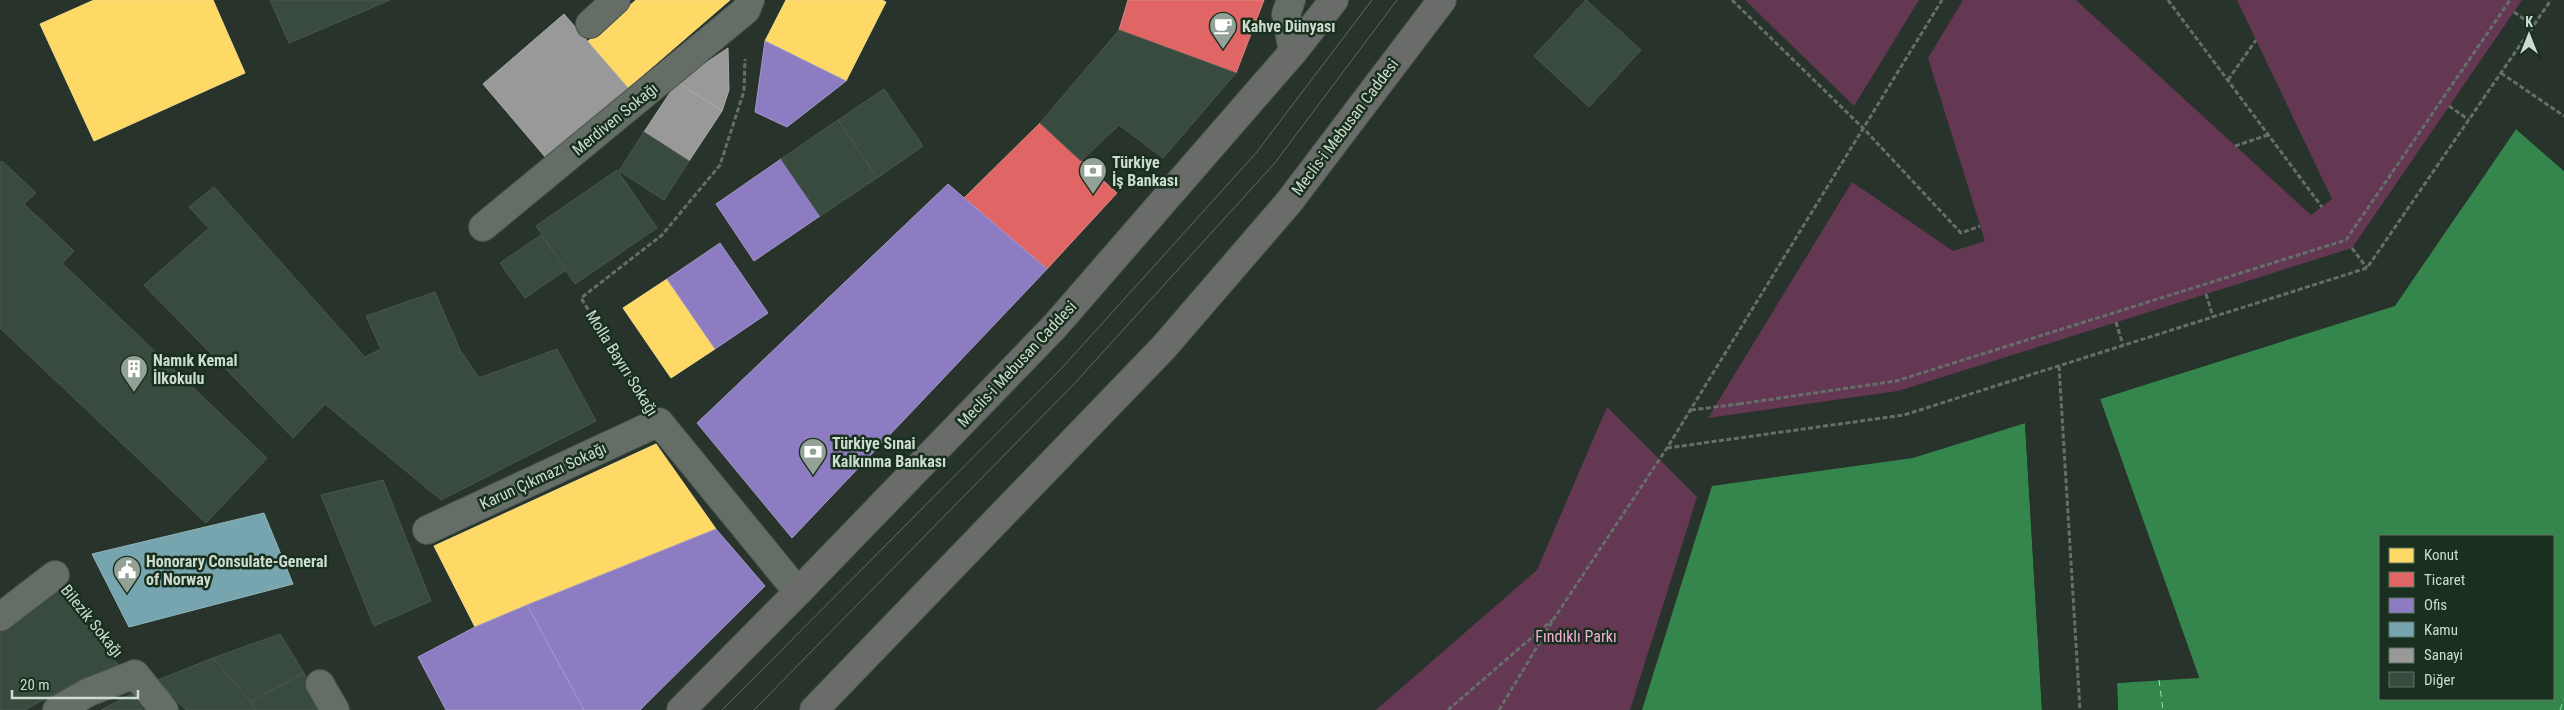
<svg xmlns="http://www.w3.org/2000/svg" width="2564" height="710" font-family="'Roboto Condensed',sans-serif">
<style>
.green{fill:#643753}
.water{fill:#34864d;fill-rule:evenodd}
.pier{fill:#28342b}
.homes{fill:#ffd966;stroke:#f0da86}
.shops{fill:#e06666;stroke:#db8986}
.offices{fill:#8e7cc3;stroke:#a199c7}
.public{fill:#76a5af;stroke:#90b6b9}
.industry{fill:#999;stroke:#a9adaa}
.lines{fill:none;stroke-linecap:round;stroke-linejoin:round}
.ferry{stroke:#81f39f;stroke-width:1;stroke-dasharray:6 5;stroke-linecap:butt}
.building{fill:#384b3e;stroke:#4c574e}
.minor-casing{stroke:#465249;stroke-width:30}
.major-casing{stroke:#465249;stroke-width:30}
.path{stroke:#656f67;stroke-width:3;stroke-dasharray:5 2.5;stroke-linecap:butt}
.minor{stroke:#646e66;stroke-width:28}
.major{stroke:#696c68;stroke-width:28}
.tram{stroke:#5f6961;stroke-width:1}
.path-bridge{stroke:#656f67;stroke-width:3;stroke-dasharray:5 2.5;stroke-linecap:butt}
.labels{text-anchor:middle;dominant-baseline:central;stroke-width:5;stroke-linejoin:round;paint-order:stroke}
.poi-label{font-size:16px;font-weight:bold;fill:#cedcd0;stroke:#19301e;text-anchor:start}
.street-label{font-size:16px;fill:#cedcd0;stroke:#19301e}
.park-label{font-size:16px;fill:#f3afd7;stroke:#19301e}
</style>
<rect width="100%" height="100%" fill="#28342b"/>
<g class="green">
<polygon points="1745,0 1919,0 1854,106"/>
<polygon points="1963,0 2076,0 2311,215 2332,199 2237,0 2522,0 2352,248 1898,391 1708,418 1852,182 1953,251 1985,241 1928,58"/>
<polygon points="1607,407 1697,497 1630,710 1376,710 1537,570"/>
</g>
<g class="water">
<path d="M2516,129l48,42v539h-446l-1,-27 82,-6 -99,-278 295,-93zM2380,536h173v163h-173z"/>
<polygon points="2025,423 2042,710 1642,710 1712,486 1913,458"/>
</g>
<g class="pier">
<polygon points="2515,127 2564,168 2564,171 2516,129 2460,211 2458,209"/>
<polygon points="2284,338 2285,340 2100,399 2199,678 2117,683 2118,710 2116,710 2115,680 2195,675 2098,398"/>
<polygon points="2024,420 2027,422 2045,710 2042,710 2025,423 1964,442 1963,439"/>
</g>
<g class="homes">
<polygon points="94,0 213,0 245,73 94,141 40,24"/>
<polygon points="636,0 730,0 628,88 587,42"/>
<polygon points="786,0 882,0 886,2 846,81 765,41"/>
<polygon points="667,279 715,349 671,378 623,308"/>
<polygon points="656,444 716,529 475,627 434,546"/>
</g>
<g class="shops">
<polygon points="1128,0 1264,0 1236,73 1119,30"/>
<polygon points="1040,123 1117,193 1047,269 964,198"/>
</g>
<g class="offices">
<polygon points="765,41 846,81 787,127 755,112"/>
<polygon points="781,159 820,216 754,261 716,204"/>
<polygon points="948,184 1047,269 792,538 697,423"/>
<polygon points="720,243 768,313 715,349 667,279"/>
<polygon points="716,529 765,586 640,710 584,710 527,605"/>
<polygon points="527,605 584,710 446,710 418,657 475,627"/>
</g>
<polygon class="public" points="264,513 293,584 129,627 92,554"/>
<g class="industry">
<polygon points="564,14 628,88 546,158 483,84"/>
<polygon points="728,48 729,90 722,111 677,82"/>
<polygon points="677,82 722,111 689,161 644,132"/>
</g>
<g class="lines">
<g class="ferry">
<polyline points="2159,680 2163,710"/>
<polyline points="2560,710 2564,699"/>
</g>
</g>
<g class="building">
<polygon points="270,0 390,0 289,43"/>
<polygon points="1586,0 1641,50 1589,107 1534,56"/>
<polygon points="1119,30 1236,73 1163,158 1119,125 1081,161 1040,123"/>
<polygon points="884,89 923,146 877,178 838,120"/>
<polygon points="838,120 877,178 820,216 781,159"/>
<polygon points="644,132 689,161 664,200 619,171"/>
<polygon points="2,161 36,193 24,204 74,251 62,263 267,458 206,523 0,328 0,163"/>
<polygon points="617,170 657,228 575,284 536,226"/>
<polygon points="214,187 365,357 381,349 366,316 435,292 460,350 479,378 557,349 596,421 441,500 325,404 293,438 144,285 209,228 189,207"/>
<polygon points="541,235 566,270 525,298 500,263"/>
<polygon points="383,480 431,601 374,626 321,495"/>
<polygon points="55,586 119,666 77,681 25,710 0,710 0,629"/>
<polygon points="280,634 304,673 251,702 213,658"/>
<polygon points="213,658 251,702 256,710 186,710 158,680"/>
<polygon points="304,673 319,710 256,710 251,702"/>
<polygon points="131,694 143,710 101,710"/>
</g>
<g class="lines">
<defs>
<g id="minor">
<polyline points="1291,0 1286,14 1293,52"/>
<polyline points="590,24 616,0"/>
<polyline points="483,227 746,10 750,0"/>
<polyline points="427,530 659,422 798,592"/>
<polyline points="0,617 55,575"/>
<polyline points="320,684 335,710"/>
<polyline points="57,710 89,692 135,674 164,710"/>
</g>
<g id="major">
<polyline points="681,710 798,592 1055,326 1293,52 1334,0"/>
<polyline points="814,710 1164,347 1289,202 1442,0"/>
</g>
</defs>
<use href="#minor" class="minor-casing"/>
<use href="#major" class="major-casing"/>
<g class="path">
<polyline points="1732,0 1864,129 1961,233 1980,226"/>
<polyline points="2168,0 2322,207"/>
<polyline points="2514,12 2534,26"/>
<polyline points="2501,73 2564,116"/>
<polyline points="2228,80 2256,40"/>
<polyline points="2449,106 2469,120"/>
<polyline points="2235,146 2268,135"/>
<polyline points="2352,248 2367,268"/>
<polyline points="2206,294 2213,317"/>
<polyline points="2116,322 2123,345"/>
<polyline points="2059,366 2080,710"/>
<polyline points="640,392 581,298 662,235 720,165 744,91 745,59"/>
<polyline points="1691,410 1739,404"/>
<polyline points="1667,448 1904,415 2367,268 2551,0"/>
<polyline points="78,602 111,644"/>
<polyline points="1448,710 1552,620"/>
<polyline points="1499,710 1555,617 1667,448 1942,0"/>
</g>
<use href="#minor" class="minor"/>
<use href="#major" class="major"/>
<g class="tram">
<polyline points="722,710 1061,369 1256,153 1372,0"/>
<polyline points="754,710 1074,384 1274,164 1397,0"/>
</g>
<polyline class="path-bridge" points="1739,404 1896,381 2346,240 2510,0"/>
</g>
<defs>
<symbol id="cafe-pin" viewBox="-11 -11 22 30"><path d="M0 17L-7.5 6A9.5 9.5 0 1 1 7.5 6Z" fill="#94a196" stroke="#19301e"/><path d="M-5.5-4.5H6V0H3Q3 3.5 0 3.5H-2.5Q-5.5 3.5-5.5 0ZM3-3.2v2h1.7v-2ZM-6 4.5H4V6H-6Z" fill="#fff"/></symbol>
<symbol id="bank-pin" viewBox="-11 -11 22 30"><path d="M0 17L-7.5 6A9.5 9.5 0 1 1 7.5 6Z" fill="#94a196" stroke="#19301e"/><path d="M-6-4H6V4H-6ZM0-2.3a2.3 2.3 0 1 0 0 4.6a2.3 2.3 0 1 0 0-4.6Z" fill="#fff"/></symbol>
<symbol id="building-pin" viewBox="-11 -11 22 30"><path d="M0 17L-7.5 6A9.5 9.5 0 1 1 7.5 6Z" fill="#94a196" stroke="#19301e"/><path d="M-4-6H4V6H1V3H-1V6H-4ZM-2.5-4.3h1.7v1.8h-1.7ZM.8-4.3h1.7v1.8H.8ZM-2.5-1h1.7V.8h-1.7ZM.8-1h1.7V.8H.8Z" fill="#fff"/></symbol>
<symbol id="civic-pin" viewBox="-11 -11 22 30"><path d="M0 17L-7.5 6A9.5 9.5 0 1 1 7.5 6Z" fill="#94a196" stroke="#19301e"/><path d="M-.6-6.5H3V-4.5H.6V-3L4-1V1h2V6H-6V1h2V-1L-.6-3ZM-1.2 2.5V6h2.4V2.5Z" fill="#fff"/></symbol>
</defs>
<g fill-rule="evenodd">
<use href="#cafe-pin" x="1207" y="10" width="32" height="43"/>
<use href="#bank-pin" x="1077" y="155" width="32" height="43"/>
<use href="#building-pin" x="118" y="353" width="32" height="43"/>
<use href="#bank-pin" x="797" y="436" width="32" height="43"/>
<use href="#civic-pin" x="111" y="554" width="32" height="43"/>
</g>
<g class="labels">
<g class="poi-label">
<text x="1242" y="26">Kahve Dünyası</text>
<text x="1112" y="162">Türkiye<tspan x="1112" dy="18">İş Bankası</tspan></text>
<text x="153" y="360">Namık Kemal<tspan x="153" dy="18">İlkokulu</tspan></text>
<text x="832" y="443">Türkiye Sınai<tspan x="832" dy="18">Kalkınma Bankası</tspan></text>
<text x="146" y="561">Honorary Consulate-General<tspan x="146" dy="18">of Norway</tspan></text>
</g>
<g class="street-label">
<text transform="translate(615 119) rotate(-39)">Merdiven Sokağı</text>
<text transform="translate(1345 127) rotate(-53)">Meclis-i Mebusan Caddesi</text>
<text transform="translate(622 363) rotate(58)">Molla Bayırı Sokağı</text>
<text transform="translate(1017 364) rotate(-47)">Meclis-i Mebusan Caddesi</text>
<text transform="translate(543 476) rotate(-25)">Karun Çıkmazı Sokağı</text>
<text transform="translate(92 621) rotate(51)">Bilezik Sokağı</text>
</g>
<g class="park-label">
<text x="1576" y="636">Fındıklı Parkı</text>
</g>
</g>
<rect x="2379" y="535" width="175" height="165" fill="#19301e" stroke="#617565"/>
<rect x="2389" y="548" width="25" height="15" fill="#ffd966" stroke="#617565"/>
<text x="2424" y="560" font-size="15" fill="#cedcd0">Konut</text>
<rect x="2389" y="572" width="25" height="15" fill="#e06666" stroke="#617565"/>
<text x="2424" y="585" font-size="15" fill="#cedcd0">Ticaret</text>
<rect x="2389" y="598" width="25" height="15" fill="#8e7cc3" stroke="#617565"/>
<text x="2424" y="610" font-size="15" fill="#cedcd0">Ofis</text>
<rect x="2389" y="622" width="25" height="15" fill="#76a5af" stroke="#617565"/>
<text x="2424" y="635" font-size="15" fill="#cedcd0">Kamu</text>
<rect x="2389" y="648" width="25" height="15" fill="#999999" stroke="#617565"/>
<text x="2424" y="660" font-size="15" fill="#cedcd0">Sanayi</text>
<rect x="2389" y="672" width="25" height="15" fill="#384b3e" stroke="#617565"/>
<text x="2424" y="685" font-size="15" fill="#cedcd0">Diğer</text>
<g transform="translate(2529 35)" stroke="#19301e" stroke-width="4" paint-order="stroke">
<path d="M0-4L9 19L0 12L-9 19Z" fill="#cedcd0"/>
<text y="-8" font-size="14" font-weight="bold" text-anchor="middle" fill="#cedcd0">K</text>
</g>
<path d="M12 690v8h126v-8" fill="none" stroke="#cedcd0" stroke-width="2.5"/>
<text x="20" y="690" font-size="15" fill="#cedcd0" stroke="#19301e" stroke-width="4" paint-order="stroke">20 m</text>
</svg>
